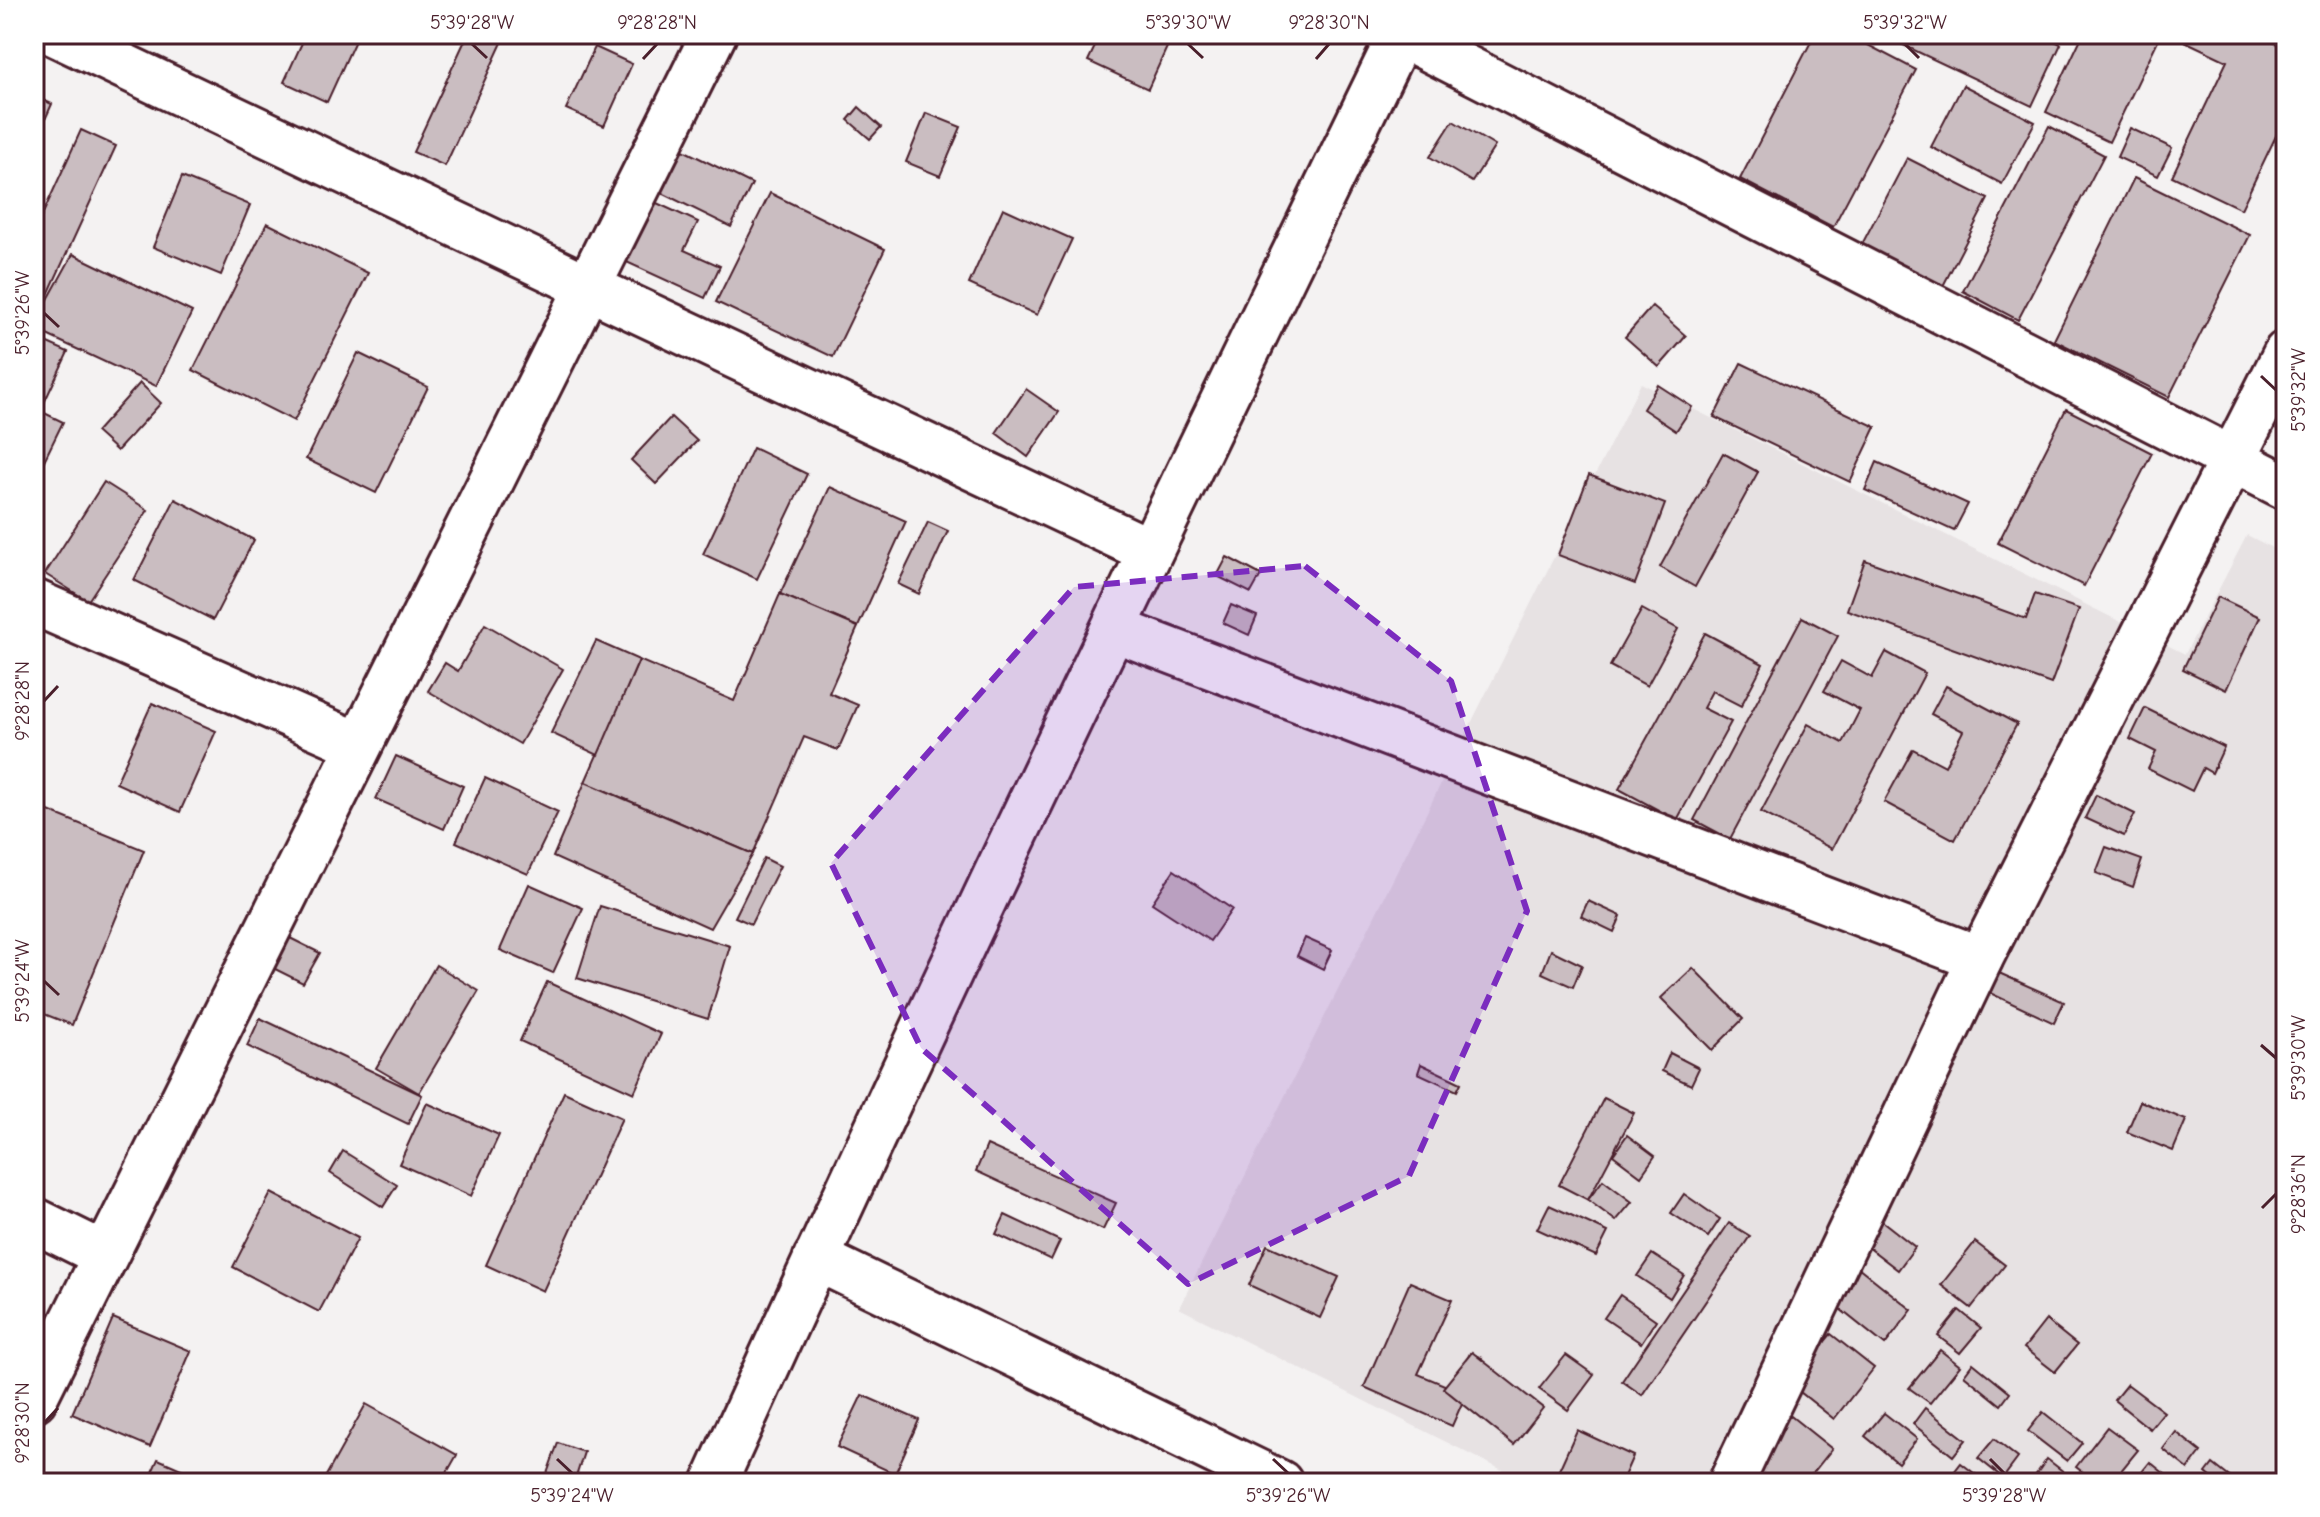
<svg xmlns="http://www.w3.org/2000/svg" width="2320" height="1517" font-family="'Comic Neue',sans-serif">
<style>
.built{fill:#e7e2e3}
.building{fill:#cabdc1;stroke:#4a1f2b;stroke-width:2}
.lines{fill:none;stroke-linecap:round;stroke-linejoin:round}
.street-casing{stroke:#4a1f2b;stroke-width:50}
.secondary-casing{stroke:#4a1f2b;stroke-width:50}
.street{stroke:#fff;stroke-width:44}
.secondary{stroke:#fff;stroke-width:44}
.marked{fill:#7b2cbf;fill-opacity:0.2;stroke:#7b2cbf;stroke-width:6;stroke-dasharray:16 10;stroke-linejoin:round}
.ticks{fill:none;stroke:#4a1f2b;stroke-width:3}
.neatline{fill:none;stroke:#4a1f2b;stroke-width:3}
.ticks-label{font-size:20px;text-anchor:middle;fill:#4a1f2b}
</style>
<rect width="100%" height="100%" fill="#f4f2f2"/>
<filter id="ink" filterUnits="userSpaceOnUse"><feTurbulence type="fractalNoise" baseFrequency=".0125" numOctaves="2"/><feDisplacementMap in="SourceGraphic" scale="16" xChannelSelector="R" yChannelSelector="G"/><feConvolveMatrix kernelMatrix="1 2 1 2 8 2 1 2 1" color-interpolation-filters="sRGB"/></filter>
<g filter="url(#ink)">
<polygon class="built" points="1641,383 2185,654 2247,535 2286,555 2286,1483 1528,1483 1179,1308"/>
<g class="building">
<polygon points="306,34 358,34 327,102 284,82"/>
<polygon points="468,34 506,34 445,166 413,152"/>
<polygon points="1101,34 1173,34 1148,89 1088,61"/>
<polygon points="1815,34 1847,34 1916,70 1833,227 1740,179"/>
<polygon points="1880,34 2040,34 2061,44 2032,106"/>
<polygon points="2083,34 2161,34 2109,142 2046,112"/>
<polygon points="2170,34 2256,34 2286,48 2286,115 2241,209 2172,176 2227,61"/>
<polygon points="595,47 632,64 604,126 566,109"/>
<polygon points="1963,85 2035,122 2002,184 1931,147"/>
<polygon points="34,96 52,104 34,144"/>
<polygon points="859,107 881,127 870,139 848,120"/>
<polygon points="926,113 961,127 940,176 906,162"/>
<polygon points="1453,121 1495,146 1472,182 1430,157"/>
<polygon points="2049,126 2104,155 2018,320 1963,291"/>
<polygon points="2130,128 2172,148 2158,176 2117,157"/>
<polygon points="81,130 116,146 34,325 34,233"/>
<polygon points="679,148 752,184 731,227 658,191"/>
<polygon points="1907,158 1988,199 1942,288 1861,246"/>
<polygon points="182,177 250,205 221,275 153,247"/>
<polygon points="2134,178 2250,235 2169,397 2054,340"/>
<polygon points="770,193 885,249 833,357 716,302"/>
<polygon points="648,199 698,222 684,250 720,266 705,298 620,259"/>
<polygon points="1003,208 1072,239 1037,315 969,284"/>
<polygon points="267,223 368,273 294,421 193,370"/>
<polygon points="73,254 192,312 156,386 34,329 34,325"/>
<polygon points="1652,306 1686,336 1659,367 1625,337"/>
<polygon points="34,337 68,352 44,403 34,398"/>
<polygon points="358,353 428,387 376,493 306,459"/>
<polygon points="1741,363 1876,427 1850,482 1714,417"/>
<polygon points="140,383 161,403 117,451 96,432"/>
<polygon points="1658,385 1692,407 1676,431 1643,409"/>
<polygon points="1026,389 1059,412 1028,457 996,433"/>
<polygon points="34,408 63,422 34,481"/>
<polygon points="2066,409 2152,453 2084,586 1998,543"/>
<polygon points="671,417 697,441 656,484 631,460"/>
<polygon points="753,448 807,474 757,579 703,554"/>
<polygon points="1723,453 1758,472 1695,587 1660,567"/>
<polygon points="1877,462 1968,504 1954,531 1865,490"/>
<polygon points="1589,475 1665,504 1635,584 1558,555"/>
<polygon points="104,482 148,510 88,601 45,574"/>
<polygon points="830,487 906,521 858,627 780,594"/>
<polygon points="175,499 254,540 213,620 134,580"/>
<polygon points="928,522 948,531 919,594 898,584"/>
<polygon points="1227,557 1261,575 1251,593 1217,576"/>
<polygon points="1865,560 2026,619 2035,594 2079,609 2051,684 1847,610"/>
<polygon points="780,594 858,627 829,693 858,705 838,750 804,737 753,854 585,782 639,660 734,701"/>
<polygon points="2218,597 2260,617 2226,690 2183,669"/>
<polygon points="1231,605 1257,616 1249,635 1223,623"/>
<polygon points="1642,609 1678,629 1647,686 1610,666"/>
<polygon points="1802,617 1838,636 1730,839 1694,820"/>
<polygon points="485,624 563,669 520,744 428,691 445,663 458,671"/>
<polygon points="1705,633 1763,664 1741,706 1712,691 1703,708 1731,722 1677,820 1619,789"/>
<polygon points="596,641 639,660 598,755 551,733"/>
<polygon points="1886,652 1925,673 1832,849 1761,812 1808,724 1843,743 1860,710 1824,691 1841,661 1872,678"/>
<polygon points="1946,686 2017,724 1955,840 1884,802 1913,749 1945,766 1963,731 1931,714"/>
<polygon points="152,703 216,731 180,812 116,783"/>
<polygon points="2145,708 2224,747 2212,773 2203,768 2192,791 2148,769 2156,752 2130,739"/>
<polygon points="396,756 463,786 444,829 376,799"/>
<polygon points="485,778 558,812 528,874 456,842"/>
<polygon points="585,782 753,854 710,928 553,857"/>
<polygon points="2096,795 2135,814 2124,836 2085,818"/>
<polygon points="41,808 144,850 72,1025 34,1010 34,824"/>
<polygon points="2106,847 2142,860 2133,887 2096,873"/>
<polygon points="764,858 780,866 751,924 735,917"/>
<polygon points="1174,870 1232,909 1210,941 1152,903"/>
<polygon points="529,884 583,908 553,973 500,950"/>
<polygon points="1588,901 1621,916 1614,932 1581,916"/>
<polygon points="600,906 730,946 708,1019 577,978"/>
<polygon points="284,935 320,953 303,983 269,966"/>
<polygon points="1305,938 1332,950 1323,969 1297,956"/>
<polygon points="1551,950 1582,965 1573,987 1542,973"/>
<polygon points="436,965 479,991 419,1093 376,1068"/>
<polygon points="1693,968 1743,1019 1712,1050 1661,998"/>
<polygon points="1999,973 2064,1002 2054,1023 1990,993"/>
<polygon points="547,982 661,1034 634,1093 520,1041"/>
<polygon points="260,1018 422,1095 408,1124 247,1046"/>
<polygon points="1670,1053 1699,1068 1691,1085 1662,1071"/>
<polygon points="1421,1064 1461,1083 1457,1091 1418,1073"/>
<polygon points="564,1092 622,1118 543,1291 486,1265"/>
<polygon points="1604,1098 1634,1113 1588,1200 1559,1185"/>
<polygon points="2140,1101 2186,1120 2173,1151 2127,1132"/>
<polygon points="427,1103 499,1135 471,1196 399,1164"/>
<polygon points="1627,1135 1655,1156 1641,1176 1613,1155"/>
<polygon points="987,1145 1116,1203 1103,1230 976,1171"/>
<polygon points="343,1151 397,1185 383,1207 330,1173"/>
<polygon points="1603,1180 1632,1202 1616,1221 1588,1200"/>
<polygon points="271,1193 358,1238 319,1312 233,1267"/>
<polygon points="1684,1194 1720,1219 1708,1237 1671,1213"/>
<polygon points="1549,1205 1608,1232 1596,1256 1537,1229"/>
<polygon points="1005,1215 1060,1241 1051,1260 996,1234"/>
<polygon points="1877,1217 1915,1247 1898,1270 1859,1240"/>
<polygon points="1729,1223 1750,1236 1642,1395 1622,1381"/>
<polygon points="1975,1242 2005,1265 1971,1308 1941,1285"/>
<polygon points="1267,1245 1339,1277 1320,1318 1249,1285"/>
<polygon points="1652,1254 1684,1275 1670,1298 1637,1276"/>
<polygon points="1853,1263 1912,1310 1885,1345 1825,1297"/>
<polygon points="1410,1282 1452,1300 1418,1374 1454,1389 1470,1353 1482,1358 1452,1426 1364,1387"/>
<polygon points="1620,1295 1656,1320 1641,1343 1604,1318"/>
<polygon points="1959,1310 1981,1328 1960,1353 1938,1336"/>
<polygon points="113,1318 191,1351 150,1447 72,1414"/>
<polygon points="2046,1320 2077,1345 2055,1372 2024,1348"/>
<polygon points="1831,1334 1874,1368 1834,1419 1790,1384"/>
<polygon points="1940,1350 1960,1366 1930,1403 1909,1388"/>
<polygon points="1472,1352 1543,1408 1514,1445 1443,1388"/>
<polygon points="1566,1355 1594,1375 1568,1410 1539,1389"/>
<polygon points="1973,1363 2010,1393 2001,1405 1964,1375"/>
<polygon points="2127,1384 2164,1412 2150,1429 2114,1400"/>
<polygon points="862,1395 919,1420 895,1474 837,1447"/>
<polygon points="366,1404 457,1455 441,1483 322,1483"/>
<polygon points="1925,1408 1966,1440 1953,1456 1913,1424"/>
<polygon points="2043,1412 2082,1443 2067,1461 2028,1431"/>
<polygon points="1787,1413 1832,1449 1805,1483 1763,1483 1744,1468"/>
<polygon points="1884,1413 1917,1439 1898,1463 1865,1436"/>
<polygon points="2107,1427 2138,1450 2111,1483 2097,1483 2076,1467"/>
<polygon points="1577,1430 1633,1456 1621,1483 1587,1483 1559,1470"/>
<polygon points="2176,1432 2201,1452 2188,1469 2163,1449"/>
<polygon points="1994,1439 2018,1458 2003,1478 1978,1458"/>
<polygon points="558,1443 584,1452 574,1483 544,1482"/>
<polygon points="158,1459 213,1483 147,1483"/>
<polygon points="2047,1459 2069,1476 2064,1483 2030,1483"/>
<polygon points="2150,1462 2176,1483 2133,1483"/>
<polygon points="1961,1463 1983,1480 1980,1483 1947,1481"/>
<polygon points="2213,1464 2237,1483 2218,1483 2206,1473"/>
</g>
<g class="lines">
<defs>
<g id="street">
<polyline points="56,34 588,287 1150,551"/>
<polyline points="1400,34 2286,487"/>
<polyline points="34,602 359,745"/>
<polyline points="1114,629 1980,959"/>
<polyline points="34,1220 105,1255"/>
<polyline points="816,1258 1280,1483"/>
<polyline points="34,1399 714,34"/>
<polyline points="1731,1483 1980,959 2286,353"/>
</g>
<path id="secondary" d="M714,1483c220,-487 453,-968 687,-1449"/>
</defs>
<use href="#street" class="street-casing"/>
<use href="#secondary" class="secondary-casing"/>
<use href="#street" class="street"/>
<use href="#secondary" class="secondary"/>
</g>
</g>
<path class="marked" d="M1305,566l146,115 76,230 -118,265 -221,108 -267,-236 -90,-185 243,-276z"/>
<path class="ticks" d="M472,44l15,14M1188,44l15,14M1905,44l14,14M643,59l14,-15M1316,59l13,-15M44,313l15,14M2261,376l15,14M44,701l14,-15M44,981l15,14M2261,1045l15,13M2262,1208l14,-14M44,1423l14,-15M557,1459l15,14M1273,1459l15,14M1990,1459l14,14"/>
<rect width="2320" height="1517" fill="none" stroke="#fff" stroke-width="88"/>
<rect x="44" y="44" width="2232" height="1429" class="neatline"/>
<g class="ticks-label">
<text x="472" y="29">5°39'28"W</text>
<text x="657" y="29">9°28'28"N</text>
<text x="1188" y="29">5°39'30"W</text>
<text x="1329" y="29">9°28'30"N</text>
<text x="1905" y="29">5°39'32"W</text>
<text transform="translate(22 313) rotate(-90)" y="7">5°39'26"W</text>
<text transform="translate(2298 390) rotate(-90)" y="7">5°39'32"W</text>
<text transform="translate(22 701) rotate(-90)" y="7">9°28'28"N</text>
<text transform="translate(22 981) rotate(-90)" y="7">5°39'24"W</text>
<text transform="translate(2298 1058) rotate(-90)" y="7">5°39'30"W</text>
<text transform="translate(2298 1194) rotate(-90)" y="7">9°28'36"N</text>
<text transform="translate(22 1423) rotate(-90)" y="7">9°28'30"N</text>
<text x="572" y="1502">5°39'24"W</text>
<text x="1288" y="1502">5°39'26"W</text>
<text x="2004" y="1502">5°39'28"W</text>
</g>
</svg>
